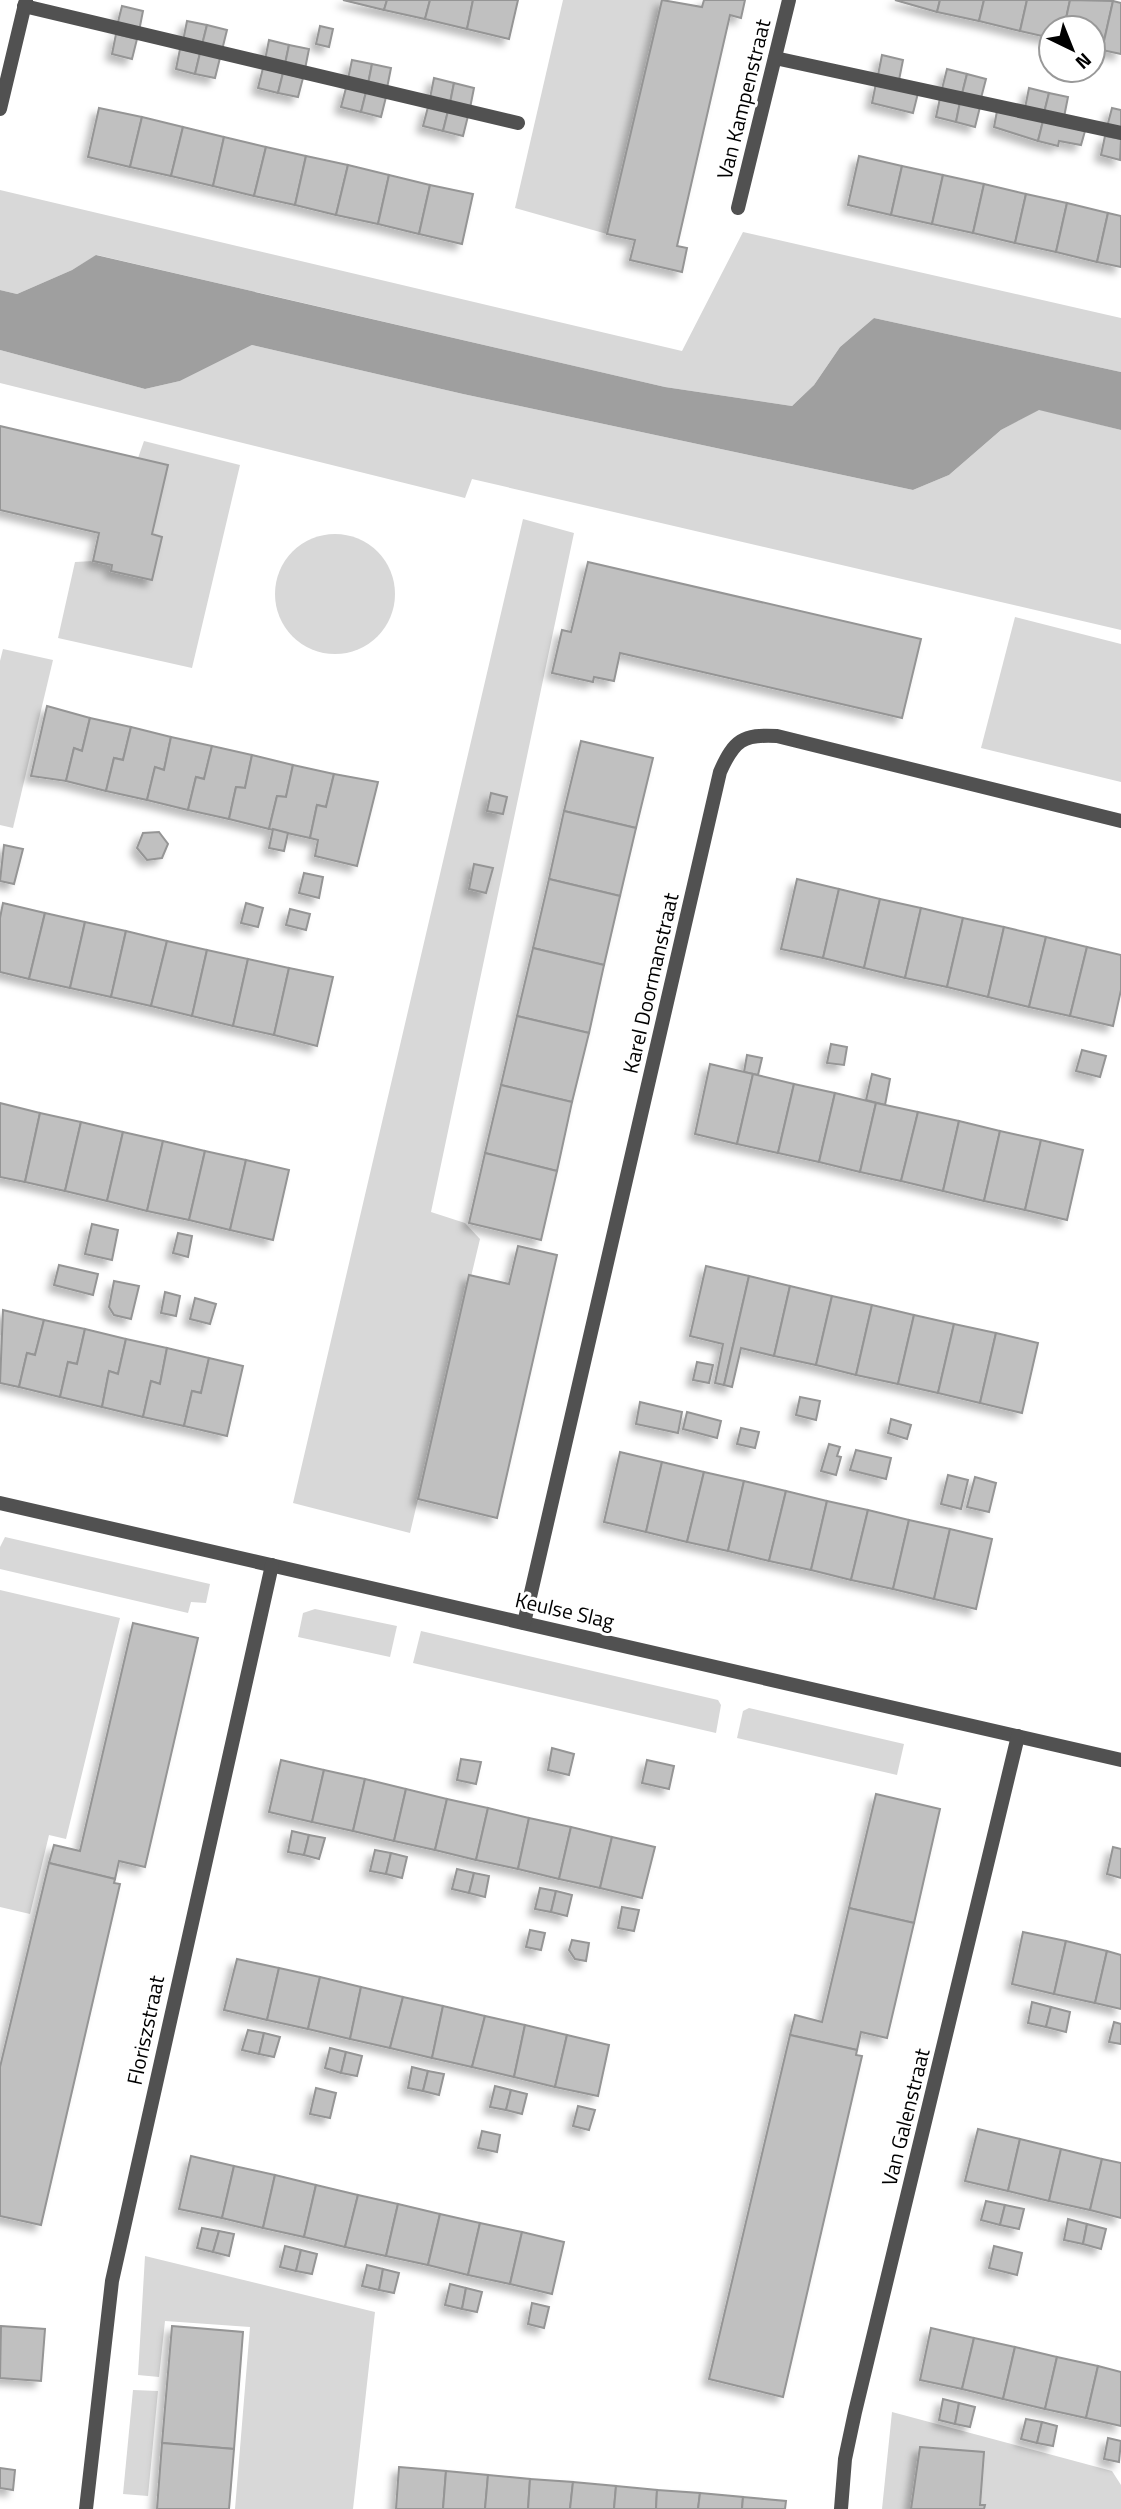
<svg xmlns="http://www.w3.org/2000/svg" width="1121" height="2509" font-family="'Titillium Web',sans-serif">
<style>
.green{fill:#d8d8d8}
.water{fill:#9f9f9f}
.building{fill:#c0c0c0;stroke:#959595;stroke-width:2;filter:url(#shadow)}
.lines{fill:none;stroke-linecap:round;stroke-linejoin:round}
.service{stroke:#515151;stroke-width:14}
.minor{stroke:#515151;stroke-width:14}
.labels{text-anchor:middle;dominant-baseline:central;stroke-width:6;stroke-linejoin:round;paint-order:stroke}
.street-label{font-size:21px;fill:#000;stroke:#fff}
</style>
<defs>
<filter id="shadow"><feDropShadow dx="-6" dy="6" stdDeviation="3.5" flood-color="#0004"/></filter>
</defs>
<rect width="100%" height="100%" fill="#fff"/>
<g class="green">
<polygon points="563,0 662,0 607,234 515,208"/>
<polygon points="0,190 682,351 743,232 1121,318 1121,372 874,318 840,347 814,385 792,406 665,387 97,255 72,270 17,294 0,290"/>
<polygon points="252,345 463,394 913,490 949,475 1001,430 1039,409 1121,430 1121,630 472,479 465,498 0,383 0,350 145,389 180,381"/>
<polygon points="144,441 240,465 192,668 58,638 75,562 93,561 112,565 112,571 152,580 162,538 152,534 168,465 138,458"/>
<polygon points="523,519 574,533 431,1212 465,1223 480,1239 410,1533 293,1503"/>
<circle cx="335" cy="594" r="60"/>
<polygon points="1015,617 1121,644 1121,782 981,748"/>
<polygon points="3,649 53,660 13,828 0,825 0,661"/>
<polygon points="5,1537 210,1584 206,1603 191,1602 188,1613 0,1569 0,1547"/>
<polygon points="0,1590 120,1618 66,1839 49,1835 30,1914 0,1907"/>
<polygon points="315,1609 397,1626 390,1657 298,1637 303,1613"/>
<polygon points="421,1631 718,1700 721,1705 716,1733 413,1663"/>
<polygon points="749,1708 904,1744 897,1775 737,1738 743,1711"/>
<polygon points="145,2256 375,2312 353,2509 235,2509 250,2327 165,2321 159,2377 138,2375"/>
<polygon points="133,2390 158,2391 148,2496 123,2494"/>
<polygon points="892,2412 1112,2471 1121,2485 1121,2509 882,2509"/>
</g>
<polygon class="water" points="96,255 665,387 792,406 814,385 840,347 874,318 1121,372 1121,430 1039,410 1001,430 949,475 913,490 463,394 252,345 180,381 145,389 0,350 0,290 17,294 72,270"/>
<g class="building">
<polygon points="343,0 387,0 384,10"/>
<polygon points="387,0 430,0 425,19 384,10"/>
<polygon points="430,0 473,0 467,29 425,19"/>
<polygon points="473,0 518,0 509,39 467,29"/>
<polygon points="662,0 702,7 704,0 745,0 741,18 730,15 677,246 687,248 682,272 630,260 635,240 607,234"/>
<polygon points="895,0 940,0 937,12"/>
<polygon points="940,0 984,0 979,21 937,12"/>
<polygon points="984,0 1027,0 1020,31 979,21"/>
<polygon points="1027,0 1070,0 1064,28 1051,28 1051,38 1020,31"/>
<polygon points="1070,0 1113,1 1102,50 1093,47 1093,28 1064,28"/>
<polygon points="1113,1 1121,3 1121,54 1102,50"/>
<polygon points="122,6 143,11 139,31 117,26"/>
<polygon points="187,21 207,25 202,45 183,41"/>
<polygon points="207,25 227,30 222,50 202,45"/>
<polygon points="320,26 333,29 329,47 316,44"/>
<polygon points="116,34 137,39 132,59 112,54"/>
<polygon points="269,40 289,45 285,64 265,60"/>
<polygon points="289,45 309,49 305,69 285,64"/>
<polygon points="180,49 200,53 195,74 176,69"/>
<polygon points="200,53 220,58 215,78 195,74"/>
<polygon points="882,55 903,60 899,80 878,75"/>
<polygon points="352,60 372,64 368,84 348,79"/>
<polygon points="372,64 391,68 387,88 368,84"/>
<polygon points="263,68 283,73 278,93 258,88"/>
<polygon points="947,69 967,74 962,94 942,89"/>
<polygon points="283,73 303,78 298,97 278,93"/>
<polygon points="967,74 986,79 981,98 962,94"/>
<polygon points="434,78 454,83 450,103 430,98"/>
<polygon points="454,83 474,88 470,108 450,103"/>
<polygon points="876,83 918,93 913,113 872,103"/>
<polygon points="346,88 366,92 361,112 341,107"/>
<polygon points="1029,88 1049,93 1044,113 1025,108"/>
<polygon points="366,92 386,97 381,117 361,112"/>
<polygon points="1049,93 1068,97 1064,117 1044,113"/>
<polygon points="940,98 960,102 956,122 936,117"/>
<polygon points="960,102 980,107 975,127 956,122"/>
<polygon points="428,107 448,111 443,131 423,126"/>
<polygon points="99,108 142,117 130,167 88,157"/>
<polygon points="1112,108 1121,110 1121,130 1107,127"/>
<polygon points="448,111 468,116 463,136 443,131"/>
<polygon points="997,111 1043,121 1038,141 994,127"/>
<polygon points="142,117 183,127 171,176 130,167"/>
<polygon points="1043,121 1085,131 1081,145 1059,141 1058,146 1038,141"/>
<polygon points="183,127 224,137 213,186 171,176"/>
<polygon points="1105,136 1121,139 1120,160 1101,155"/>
<polygon points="224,137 266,147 254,196 213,186"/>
<polygon points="266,147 306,156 295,205 254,196"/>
<polygon points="306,156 348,165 336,215 295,205"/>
<polygon points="859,156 902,166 891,215 848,205"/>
<polygon points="348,165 389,175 378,224 336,215"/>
<polygon points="902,166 943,175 932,224 891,215"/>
<polygon points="389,175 430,185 419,234 378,224"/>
<polygon points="943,175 984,184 973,233 932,224"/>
<polygon points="984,184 1026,194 1015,243 973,233"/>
<polygon points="430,185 473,194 462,244 419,234"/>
<polygon points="1026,194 1067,203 1056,252 1015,243"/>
<polygon points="1067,203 1108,213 1097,262 1056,252"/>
<polygon points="1108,213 1121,216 1121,267 1097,262"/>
<polygon points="0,426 168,465 152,534 162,537 152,580 111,571 112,565 93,561 99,533 0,510"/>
<polygon points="588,562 921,639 902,718 620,653 614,681 594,677 593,682 552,673 562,630 571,632"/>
<polygon points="47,706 90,718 82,751 74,748 66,781 31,776"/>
<polygon points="90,718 131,727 123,760 114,758 106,791 66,781 74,748 82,751"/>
<polygon points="131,727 171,737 164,770 155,767 147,800 106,791 114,758 123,760"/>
<polygon points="171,737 212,746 204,779 196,777 188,810 147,800 155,767 164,770"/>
<polygon points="581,741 653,758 636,828 564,811"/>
<polygon points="212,746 252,755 245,788 236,787 229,819 188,810 196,777 204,779"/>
<polygon points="252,755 293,765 286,797 277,796 269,829 229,819 236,787 245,788"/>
<polygon points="293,765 334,774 326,807 317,805 310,838 269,829 277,796 286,797"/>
<polygon points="334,774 378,782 357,866 315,856 318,840 310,838 317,805 326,807"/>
<polygon points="491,793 507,797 503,814 487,811"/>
<polygon points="564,811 636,828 620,896 549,879"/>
<polygon points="273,829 288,833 284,851 269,848"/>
<polygon points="159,832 168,844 162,858 147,860 137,848 143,833"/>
<polygon points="4,845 23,849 14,884 0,881"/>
<polygon points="474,864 493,868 486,893 469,889"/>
<polygon points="304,873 323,877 319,898 299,893"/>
<polygon points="549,879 620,896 604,965 533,948"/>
<polygon points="797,879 839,889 823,958 781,949"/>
<polygon points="839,889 880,899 864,968 823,958"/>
<polygon points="880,899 921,908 905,978 864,968"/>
<polygon points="3,903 45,913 29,979 0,972 0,918"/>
<polygon points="246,903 263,908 258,927 241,923"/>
<polygon points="921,908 963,918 947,987 905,978"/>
<polygon points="290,909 310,914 306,930 286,925"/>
<polygon points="45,913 85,922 70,988 29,979"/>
<polygon points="963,918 1004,927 988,997 947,987"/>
<polygon points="85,922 126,931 111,997 70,988"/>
<polygon points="1004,927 1046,937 1029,1007 988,997"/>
<polygon points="126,931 167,941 151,1006 111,997"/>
<polygon points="1046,937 1087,947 1070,1016 1029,1007"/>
<polygon points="167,941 207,950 192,1016 151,1006"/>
<polygon points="1087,947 1121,955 1121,990 1113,1026 1070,1016"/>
<polygon points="533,948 604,965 589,1033 517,1016"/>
<polygon points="207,950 248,959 233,1026 192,1016"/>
<polygon points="248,959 289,968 274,1035 233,1026"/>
<polygon points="289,968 333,977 317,1046 274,1035"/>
<polygon points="517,1016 589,1033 572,1102 501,1085"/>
<polygon points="831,1044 847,1047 844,1065 827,1063"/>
<polygon points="1082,1050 1106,1056 1100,1077 1076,1071"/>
<polygon points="747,1055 762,1058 758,1075 744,1072"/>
<polygon points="710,1064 753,1074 737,1144 695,1134"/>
<polygon points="753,1074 794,1084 778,1153 737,1144"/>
<polygon points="872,1074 890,1079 885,1105 866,1100"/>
<polygon points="794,1084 835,1093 819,1162 778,1153"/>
<polygon points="501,1085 572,1102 557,1171 485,1153"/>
<polygon points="835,1093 876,1103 860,1172 819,1162"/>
<polygon points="0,1103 40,1113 25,1182 0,1177"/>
<polygon points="876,1103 918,1112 901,1181 860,1172"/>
<polygon points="918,1112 959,1121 943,1191 901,1181"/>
<polygon points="40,1113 81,1122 65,1191 25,1182"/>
<polygon points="959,1121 1000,1131 984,1201 943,1191"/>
<polygon points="81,1122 123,1132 107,1201 65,1191"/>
<polygon points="1000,1131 1041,1140 1025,1210 984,1201"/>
<polygon points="123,1132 163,1141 147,1211 107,1201"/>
<polygon points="1041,1140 1083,1150 1067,1220 1025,1210"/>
<polygon points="163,1141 205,1151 189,1220 147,1211"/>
<polygon points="205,1151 246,1160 230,1230 189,1220"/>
<polygon points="485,1153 557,1171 541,1240 469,1223"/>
<polygon points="246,1160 289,1170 273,1240 230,1230"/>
<polygon points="92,1224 118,1230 112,1260 85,1254"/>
<polygon points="178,1233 192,1236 188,1257 173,1253"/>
<polygon points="518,1246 557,1255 497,1518 418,1499 469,1275 509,1284"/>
<polygon points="59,1265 98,1274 93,1295 54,1285"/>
<polygon points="706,1266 749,1276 724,1385 715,1383 723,1344 690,1336"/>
<polygon points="749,1276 790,1286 774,1356 741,1348 732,1387 724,1385"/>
<polygon points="114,1281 139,1286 131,1319 114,1315 109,1307"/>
<polygon points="790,1286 832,1296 816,1365 774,1356"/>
<polygon points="165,1292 180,1296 176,1316 161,1313"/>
<polygon points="832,1296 872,1305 856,1375 816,1365"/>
<polygon points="195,1298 216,1304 210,1324 190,1319"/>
<polygon points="872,1305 914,1315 898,1384 856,1375"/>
<polygon points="3,1310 44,1320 35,1355 27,1353 19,1387 0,1383"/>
<polygon points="914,1315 954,1324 938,1393 898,1384"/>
<polygon points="44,1320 85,1329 77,1364 68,1362 60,1397 19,1387 27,1353 35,1355"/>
<polygon points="954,1324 996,1333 980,1403 938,1393"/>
<polygon points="85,1329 126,1339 118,1374 109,1371 102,1407 60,1397 68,1362 77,1364"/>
<polygon points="996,1333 1038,1343 1022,1413 980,1403"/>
<polygon points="126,1339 167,1348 160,1384 151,1381 143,1417 102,1407 109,1371 118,1374"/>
<polygon points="167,1348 209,1358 201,1393 192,1391 184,1426 143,1417 151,1381 160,1384"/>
<polygon points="209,1358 243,1366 227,1436 184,1426 192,1391 201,1393"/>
<polygon points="697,1362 713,1365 709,1383 693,1380"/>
<polygon points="800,1397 820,1401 816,1420 796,1415"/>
<polygon points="640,1402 682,1412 678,1433 636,1424"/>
<polygon points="687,1412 721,1421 717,1438 683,1429"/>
<polygon points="891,1419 911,1425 907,1439 888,1433"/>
<polygon points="741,1428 759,1432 755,1448 737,1444"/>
<polygon points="829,1444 840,1447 837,1456 841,1457 836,1475 821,1471"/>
<polygon points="856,1450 891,1458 886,1479 850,1470"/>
<polygon points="620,1452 662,1462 646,1532 604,1522"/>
<polygon points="662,1462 704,1472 687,1542 646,1532"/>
<polygon points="704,1472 744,1481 728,1551 687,1542"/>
<polygon points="948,1475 968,1480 961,1509 941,1504"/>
<polygon points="975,1477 996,1483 989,1512 967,1507"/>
<polygon points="744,1481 786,1491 769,1561 728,1551"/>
<polygon points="786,1491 827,1501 811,1570 769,1561"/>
<polygon points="827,1501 868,1510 851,1580 811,1570"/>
<polygon points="868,1510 909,1520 893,1589 851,1580"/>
<polygon points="909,1520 950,1529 934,1599 893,1589"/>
<polygon points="950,1529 992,1539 976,1609 934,1599"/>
<polygon points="133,1623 198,1638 145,1867 119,1861 115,1879 49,1863 54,1845 80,1851"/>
<polygon points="552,1748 574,1754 569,1775 548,1770"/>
<polygon points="461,1759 481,1762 476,1784 457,1780"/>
<polygon points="281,1760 324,1770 312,1822 269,1812"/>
<polygon points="647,1760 674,1766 669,1789 642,1783"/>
<polygon points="324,1770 365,1779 353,1831 312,1822"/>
<polygon points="365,1779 406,1789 394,1841 353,1831"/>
<polygon points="406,1789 447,1799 435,1850 394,1841"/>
<polygon points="876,1794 940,1809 914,1923 849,1908"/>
<polygon points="447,1799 488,1808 476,1860 435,1850"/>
<polygon points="488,1808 529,1818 518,1869 476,1860"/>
<polygon points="529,1818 571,1827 559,1879 518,1869"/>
<polygon points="571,1827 612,1837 600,1888 559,1879"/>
<polygon points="292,1831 309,1835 304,1855 288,1852"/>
<polygon points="309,1835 325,1838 319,1859 304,1855"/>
<polygon points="612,1837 655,1847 642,1898 600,1888"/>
<polygon points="1113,1847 1121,1849 1121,1878 1107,1874"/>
<polygon points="375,1850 391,1853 386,1874 370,1871"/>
<polygon points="391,1853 407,1857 402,1878 386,1874"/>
<polygon points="49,1863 115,1879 114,1883 120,1884 41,2225 0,2216 0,2067"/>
<polygon points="457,1869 474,1873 469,1893 452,1889"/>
<polygon points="474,1873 489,1876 485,1897 469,1893"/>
<polygon points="540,1888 556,1891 551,1912 535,1909"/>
<polygon points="556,1891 572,1895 567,1916 551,1912"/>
<polygon points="622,1907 639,1910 634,1931 618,1928"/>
<polygon points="849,1908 914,1923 887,2038 861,2032 857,2050 790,2035 795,2015 822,2022"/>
<polygon points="530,1930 545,1933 541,1950 526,1947"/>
<polygon points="1023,1932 1066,1941 1054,1994 1012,1984"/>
<polygon points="572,1940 589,1943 586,1961 575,1959 569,1950"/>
<polygon points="1066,1941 1107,1951 1095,2003 1054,1994"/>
<polygon points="1107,1951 1121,1955 1121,2009 1095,2003"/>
<polygon points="237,1959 279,1968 267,2020 224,2010"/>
<polygon points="279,1968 320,1977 308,2029 267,2020"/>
<polygon points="320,1977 361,1987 350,2039 308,2029"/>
<polygon points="361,1987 403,1997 390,2048 350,2039"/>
<polygon points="403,1997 443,2006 432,2058 390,2048"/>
<polygon points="1032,2002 1051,2007 1046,2027 1028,2023"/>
<polygon points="443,2006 485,2016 472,2067 432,2058"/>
<polygon points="1051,2007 1070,2012 1066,2032 1046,2027"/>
<polygon points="485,2016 525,2025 514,2077 472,2067"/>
<polygon points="1114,2022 1121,2024 1121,2044 1109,2042"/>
<polygon points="525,2025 567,2035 555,2087 514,2077"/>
<polygon points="248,2030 264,2033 259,2054 242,2050"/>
<polygon points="264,2033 280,2037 274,2057 259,2054"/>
<polygon points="567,2035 609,2045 598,2096 555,2087"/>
<polygon points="790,2035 857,2050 856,2055 862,2056 783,2397 709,2379"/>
<polygon points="330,2048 346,2052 341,2073 325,2068"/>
<polygon points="346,2052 362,2056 357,2076 341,2073"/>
<polygon points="412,2067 428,2071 423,2091 408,2088"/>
<polygon points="428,2071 444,2074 439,2095 423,2091"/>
<polygon points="495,2086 511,2090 506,2110 490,2107"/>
<polygon points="316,2088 336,2093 330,2118 310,2114"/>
<polygon points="511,2090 527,2094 522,2114 506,2110"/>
<polygon points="578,2106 595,2110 589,2130 573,2126"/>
<polygon points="978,2129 1020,2139 1008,2191 965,2181"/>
<polygon points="482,2131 500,2135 497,2152 478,2148"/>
<polygon points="1020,2139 1061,2149 1049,2201 1008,2191"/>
<polygon points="1061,2149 1102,2159 1090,2210 1049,2201"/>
<polygon points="191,2156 234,2166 222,2218 179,2209"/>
<polygon points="1102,2159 1121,2163 1121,2218 1090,2210"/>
<polygon points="234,2166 275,2175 263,2228 222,2218"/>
<polygon points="275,2175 316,2185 304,2237 263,2228"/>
<polygon points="316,2185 358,2195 345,2247 304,2237"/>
<polygon points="358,2195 398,2204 386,2256 345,2247"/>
<polygon points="986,2201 1005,2205 1000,2225 981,2220"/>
<polygon points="398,2204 440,2214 428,2265 386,2256"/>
<polygon points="1005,2205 1024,2209 1019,2229 1000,2225"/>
<polygon points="440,2214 480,2223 468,2275 428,2265"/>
<polygon points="1068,2219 1087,2224 1083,2244 1064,2240"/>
<polygon points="480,2223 522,2232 510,2284 468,2275"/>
<polygon points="1087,2224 1106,2229 1101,2249 1083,2244"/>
<polygon points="202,2228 219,2231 213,2252 197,2248"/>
<polygon points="219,2231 234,2234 229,2256 213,2252"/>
<polygon points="522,2232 564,2242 552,2294 510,2284"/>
<polygon points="285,2246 301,2250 296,2271 280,2267"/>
<polygon points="994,2246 1022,2253 1017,2275 989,2268"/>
<polygon points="301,2250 317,2254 312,2274 296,2271"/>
<polygon points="367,2265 383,2269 379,2290 362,2286"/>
<polygon points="383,2269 399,2273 394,2293 379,2290"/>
<polygon points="450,2284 466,2288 462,2309 445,2305"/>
<polygon points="466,2288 482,2292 477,2312 462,2309"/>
<polygon points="532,2303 549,2307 544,2328 528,2324"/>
<polygon points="1,2326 45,2329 41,2381 0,2378"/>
<polygon points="172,2326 243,2332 234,2449 162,2443"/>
<polygon points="931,2328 974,2338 962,2389 920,2380"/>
<polygon points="974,2338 1015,2347 1003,2399 962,2389"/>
<polygon points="1015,2347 1057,2357 1045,2409 1003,2399"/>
<polygon points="1057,2357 1098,2366 1086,2418 1045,2409"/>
<polygon points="1098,2366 1121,2372 1121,2426 1086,2418"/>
<polygon points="943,2399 959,2403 955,2424 939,2420"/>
<polygon points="959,2403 975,2407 970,2427 955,2424"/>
<polygon points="1026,2419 1042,2422 1037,2443 1021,2439"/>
<polygon points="1042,2422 1057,2426 1053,2446 1037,2443"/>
<polygon points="1108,2438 1121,2441 1119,2462 1104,2459"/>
<polygon points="162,2443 234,2449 229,2509 157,2509"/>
<polygon points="920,2447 984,2452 980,2505 985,2505 984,2509 911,2509"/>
<polygon points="399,2467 446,2471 443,2509 396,2509"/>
<polygon points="0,2468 15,2470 13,2490 0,2488"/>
<polygon points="446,2471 488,2475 485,2509 443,2509"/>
<polygon points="488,2475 530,2479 528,2509 485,2509"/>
<polygon points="530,2479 573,2482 570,2509 528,2509"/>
<polygon points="573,2482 616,2486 614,2509 570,2509"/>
<polygon points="616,2486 657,2490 656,2509 614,2509"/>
<polygon points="657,2490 700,2493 698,2509 656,2509"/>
<polygon points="700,2493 743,2497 742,2509 698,2509"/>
<polygon points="743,2497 786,2501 785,2509 742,2509"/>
</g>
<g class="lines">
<g class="service">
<polyline points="24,6 518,123"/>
<polyline points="775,58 1121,133"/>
</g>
<g class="minor">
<polyline points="0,109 26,0"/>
<polyline points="738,208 789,0"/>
<polyline points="0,1503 1121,1760"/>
<path d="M524,1623l196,-851c14,-32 23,-38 57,-36l344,85"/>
<polyline points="86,2509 112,2281 272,1565"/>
<polyline points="841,2509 845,2459 855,2412 1018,1736"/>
</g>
</g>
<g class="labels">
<g class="street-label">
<text transform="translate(743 99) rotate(-76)">Van Kampenstraat</text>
<text transform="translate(650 983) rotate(-77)">Karel Doormanstraat</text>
<text transform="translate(565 1610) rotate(13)">Keulse Slag</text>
<text transform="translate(145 2030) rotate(-78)">Floriszstraat</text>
<text transform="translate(905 2117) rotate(-76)">Van Galenstraat</text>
</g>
</g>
<g transform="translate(1072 49) rotate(137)"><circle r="33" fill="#ffffff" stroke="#999999" stroke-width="2"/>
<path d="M0-5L12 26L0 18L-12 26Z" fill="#000000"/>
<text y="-10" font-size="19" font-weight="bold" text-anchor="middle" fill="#000000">N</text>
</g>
</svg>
